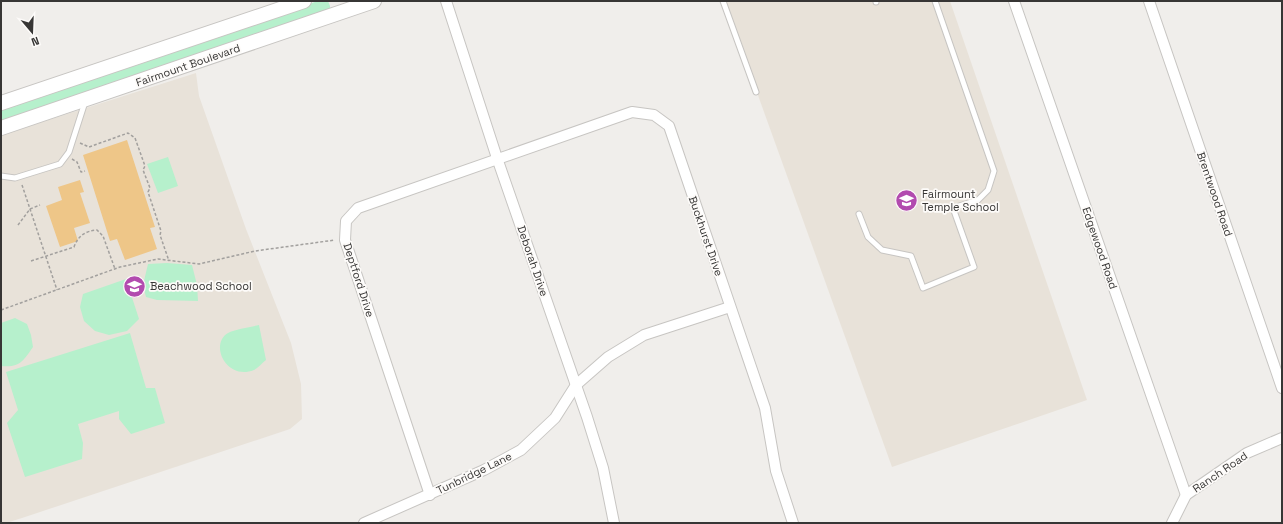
<svg xmlns="http://www.w3.org/2000/svg" width="1283" height="524" font-family="'Space Grotesk',sans-serif">
<style>
.built{fill:#e8e2d9}
.green{fill:#b6f0cc}
.building{fill:#eec688}
.lines{fill:none;stroke-linecap:round;stroke-linejoin:round}
.lane-casing{stroke:#c7c5c2;stroke-width:7}
.street-casing{stroke:#c7c5c2;stroke-width:12}
.secondary-casing{stroke:#c7c5c2;stroke-width:16}
.path{stroke:#a2a09e;stroke-width:1.5;stroke-dasharray:3 2;stroke-linecap:butt}
.lane{stroke:#fff;stroke-width:5}
.street{stroke:#fff;stroke-width:10}
.secondary{stroke:#fff;stroke-width:14}
.labels{text-anchor:middle;dominant-baseline:central;stroke-width:3.5;stroke-linejoin:round;paint-order:stroke}
.street-label{font-size:11px;fill:#373635;stroke:#fdfbf9}
.poi-label{font-size:11px;fill:#373635;stroke:#fdfbf9;text-anchor:start}
</style>
<rect width="100%" height="100%" fill="#f0eeeb"/>
<g class="built">
<polygon points="724,1 950,1 1087,400 892,467"/>
<polygon points="196,73 199,96 246,229 291,343 301,384 302,419 290,429 22,518 6,523 1,523 1,135"/>
</g>
<g class="green">
<polygon points="318,1 328,1 330,6 330,10 1,124 1,108"/>
<polygon points="168,157 178,186 158,193 147,164"/>
<polygon points="167,263 192,265 197,285 198,301 157,300 146,297 143,285 148,264"/>
<polygon points="126,279 139,319 127,331 109,335 95,331 84,321 80,307 83,294"/>
<path d="M15,318l12,6 4,11 2,12c-10,14 -13,21 -32,19v-43z"/>
<path d="M259,325l7,35c-4,3 -8,8 -12,10 -28,11 -45,-26 -26,-37 7,-4 23,-6 31,-8z"/>
<polygon points="130,333 146,388 155,388 165,423 131,434 119,419 119,411 78,424 83,443 82,459 25,477 7,423 18,410 6,372"/>
</g>
<g class="building">
<polygon points="127,140 155,227 150,228 157,249 125,260 117,239 110,241 83,155"/>
<polygon points="80,180 84,192 80,193 90,223 74,228 78,241 60,247 46,206 62,200 58,187"/>
</g>
<g class="lines">
<defs>
<g id="lane">
<polyline points="723,1 756,92"/>
<polyline points="876,1 876,2"/>
<polyline points="1,176 15,178 60,164 69,152 85,102"/>
<polyline points="859,214 868,237 882,250 911,256 923,288 974,267 953,208 978,200 988,190 994,171 935,1"/>
</g>
<g id="street">
<polyline points="446,1 497,158 587,417 603,468 614,523"/>
<polyline points="1014,1 1186,495"/>
<polyline points="1149,1 1282,388"/>
<polyline points="430,495 345,240 346,221 358,208 632,112 654,115 669,126 765,408 776,471 793,523"/>
<polyline points="364,523 484,470 521,450 555,418 576,385 608,357 644,335 730,307"/>
<polyline points="1172,523 1186,495 1247,453 1282,438"/>
</g>
<g id="secondary">
<polyline points="1,103 304,1"/>
<polyline points="1,128 374,1"/>
</g>
</defs>
<use href="#lane" class="lane-casing"/>
<use href="#street" class="street-casing"/>
<use href="#secondary" class="secondary-casing"/>
<g class="path">
<polyline points="80,143 89,147 128,133 135,138 145,166 143,170 150,188 148,192 161,231 160,235 169,261"/>
<polyline points="72,159 77,162 81,172 85,171"/>
<polyline points="22,185 57,290"/>
<polyline points="18,225 30,209 40,205"/>
<path d="M31,261l43,-14c4,-11 11,-16 23,-17l6,6 12,33"/>
<polyline points="1,310 120,267 158,259 199,264 255,251 335,240"/>
</g>
<use href="#lane" class="lane"/>
<use href="#street" class="street"/>
<use href="#secondary" class="secondary"/>
</g>
<defs>
<symbol id="school-disc" viewBox="-11 -11 22 22"><circle r="9.5" fill="#b24baf" stroke="#fdfbf9"/><path d="M0-5L7-2L0 1L-7-2ZM-4 1L0 2.5L4 1V4Q0 6-4 4Z" fill="#fff"/></symbol>
</defs>
<g fill-rule="evenodd">
<use href="#school-disc" x="894" y="188" width="25" height="25"/>
<use href="#school-disc" x="122" y="274" width="25" height="25"/>
</g>
<g class="labels">
<g class="street-label">
<text transform="translate(188 65) rotate(-19)">Fairmount Boulevard</text>
<text transform="translate(1215 194) rotate(71)">Brentwood Road</text>
<text transform="translate(706 236) rotate(71)">Buckhurst Drive</text>
<text transform="translate(1100 248) rotate(71)">Edgewood Road</text>
<text transform="translate(533 261) rotate(71)">Deborah Drive</text>
<text transform="translate(359 280) rotate(72)">Deptford Drive</text>
<text transform="translate(1220 472) rotate(-34)">Ranch Road</text>
<text transform="translate(474 473) rotate(-26)">Tunbridge Lane</text>
</g>
<g class="poi-label">
<text x="922" y="194">Fairmount<tspan x="922" dy="13">Temple School</tspan></text>
<text x="150" y="286">Beachwood School</text>
</g>
</g>
<rect width="1283" height="524" fill="none" stroke="#373635" stroke-width="4"/>
<g transform="translate(32 32) rotate(161)" stroke="#fdfbf9" stroke-width="3" paint-order="stroke">
<path d="M0-3L7 15L0 10L-7 15Z" fill="#373635"/>
<text y="-6" font-size="11" font-weight="bold" text-anchor="middle" fill="#373635">N</text>
</g>
</svg>
